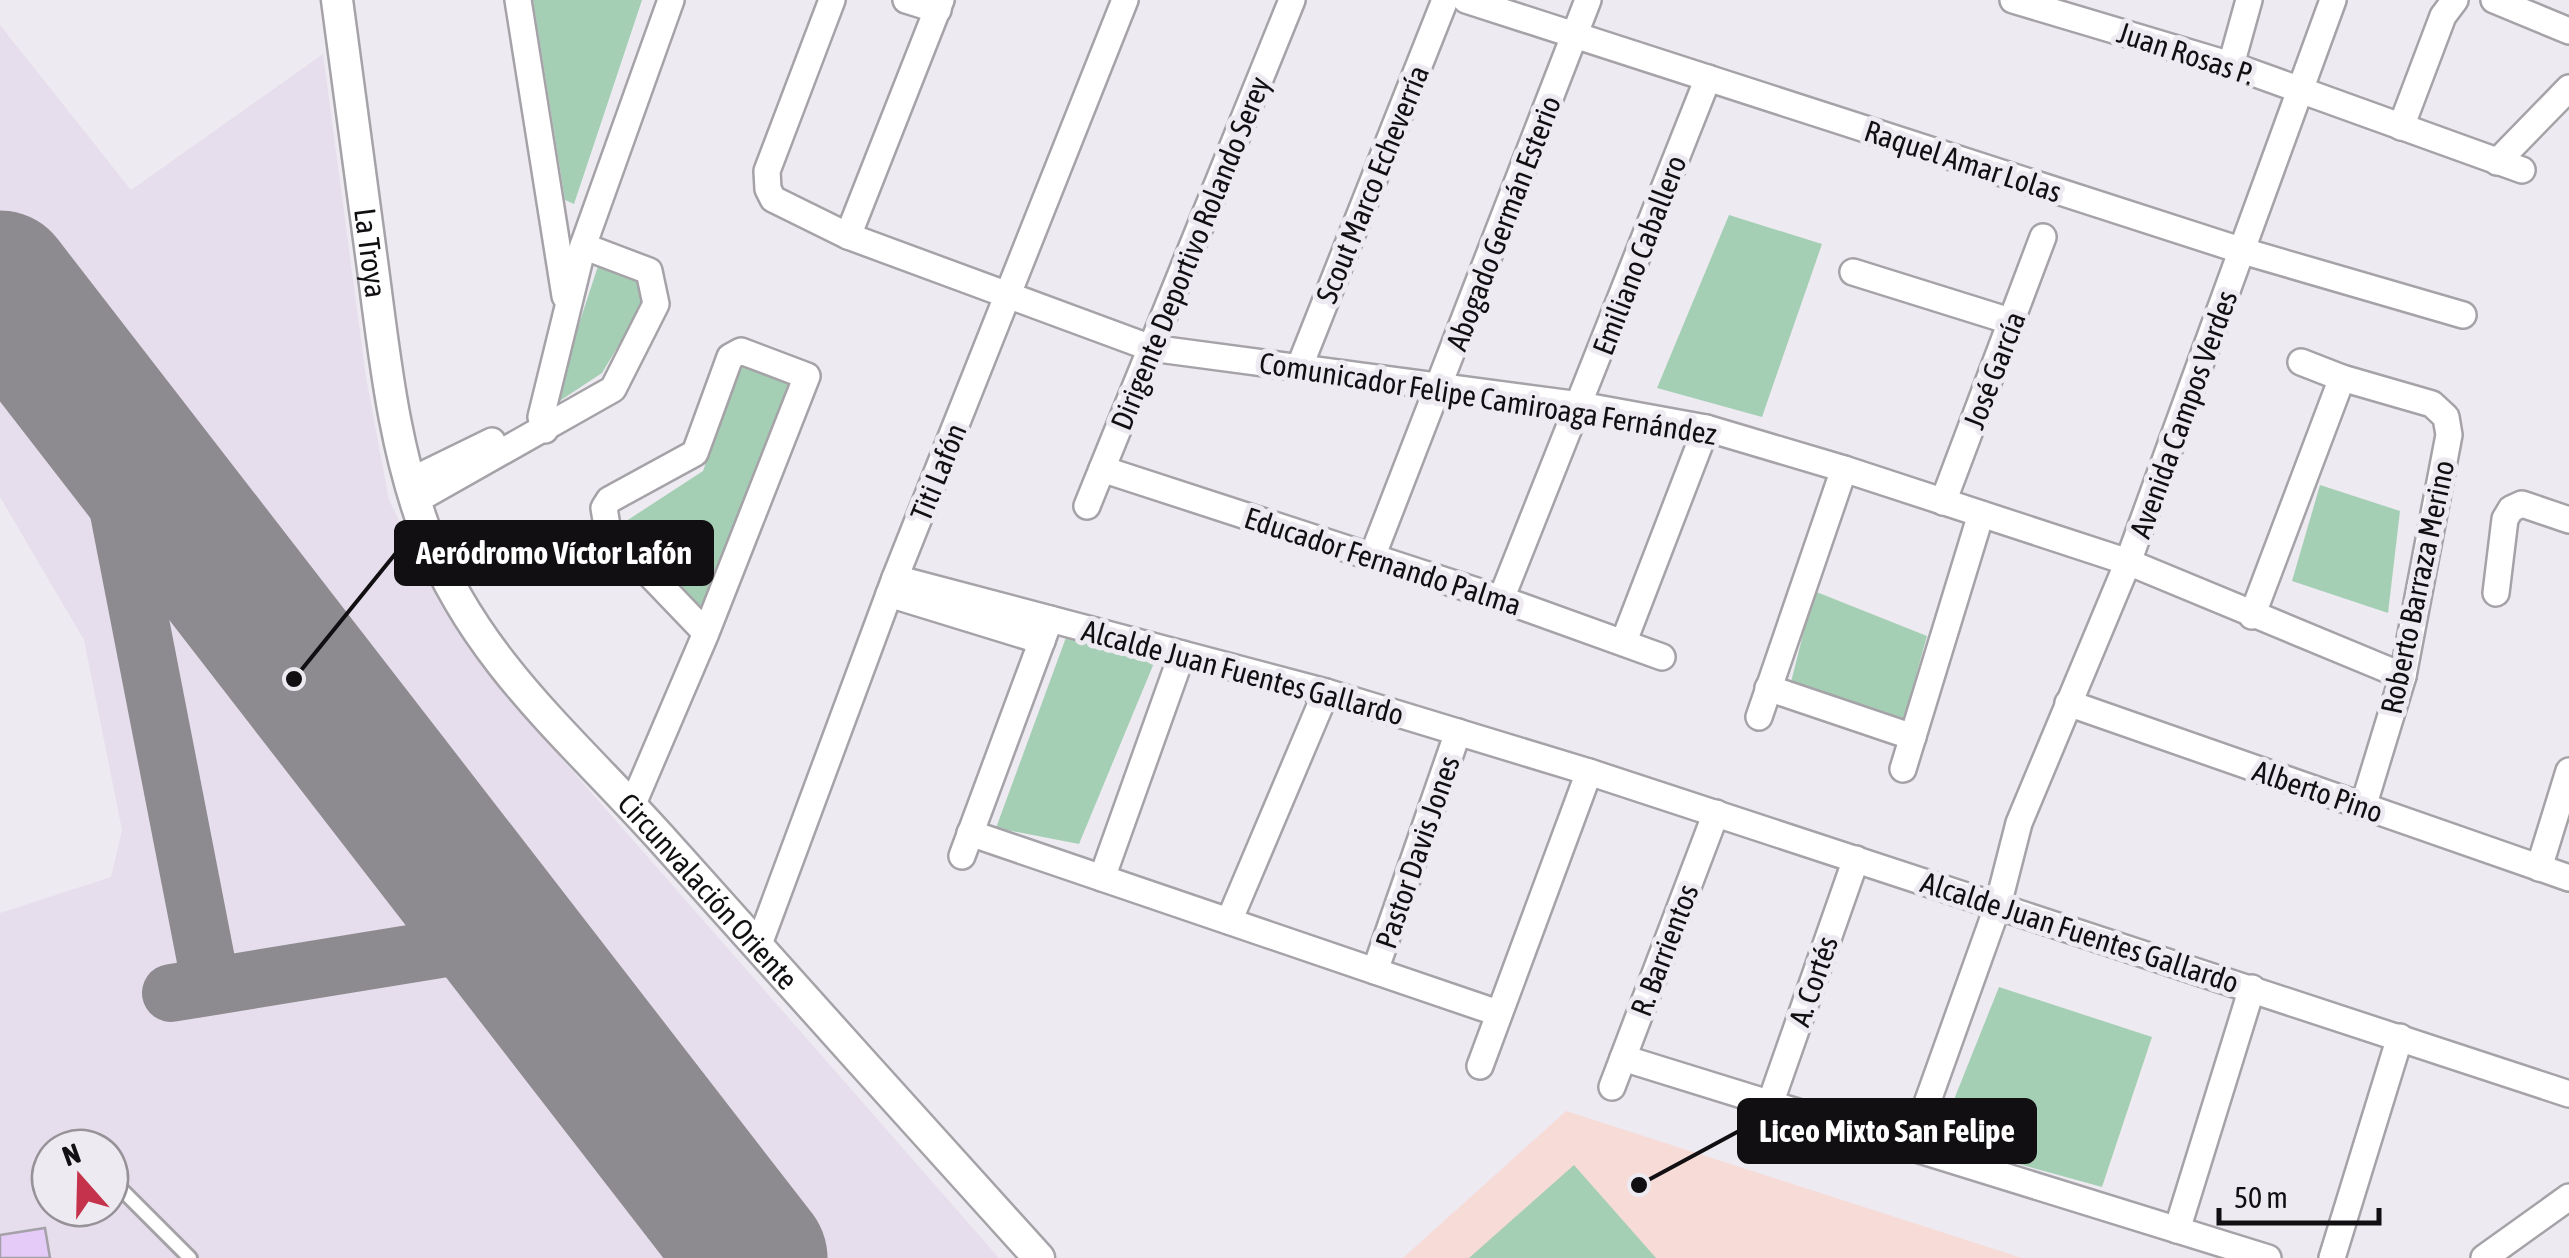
<svg xmlns="http://www.w3.org/2000/svg" width="2569" height="1258" font-family="'Asap Condensed',sans-serif">
<style>
.built{fill:#e6deec;fill-rule:evenodd}
.education{fill:#f6dbd7}
.green{fill:#a5cfb4}
.lines{fill:none;stroke-linecap:round;stroke-linejoin:round}
.taxiway{stroke:#8e8b90;stroke-width:58}
.runway{stroke:#8e8b90;stroke-width:145}
.building{fill:#e5cbf8;stroke:#a5a1a8;stroke-width:2.5}
.service-casing{stroke:#a5a2a8;stroke-width:18}
.minor-casing{stroke:#a5a2a8;stroke-width:30}
.tertiary-casing{stroke:#a5a2a8;stroke-width:35}
.service{stroke:#fff;stroke-width:12}
.minor{stroke:#fff;stroke-width:25}
.tertiary{stroke:#fff;stroke-width:30}
.labels{text-anchor:middle;dominant-baseline:central;stroke-width:10;stroke-linejoin:round;paint-order:stroke}
.street-label{font-size:30px;fill:#110f12;stroke:#eeeaf1}
.leader{fill:none;stroke:#110f12;stroke-width:4}
.callout-dot{fill:#110f12;stroke:#eeeaf1;stroke-width:4}
.callout{fill:#110f12;stroke:#110f12;stroke-width:4}
.callout-label{font-size:32px;text-anchor:middle;font-weight:bold;fill:#fff}
</style>
<rect width="100%" height="100%" fill="#eeeaf1"/>
<path class="built" d="M0,25l131,165 192,-136 43,323 23,123 53,107 84,111 473,540h-999v-345l111,-36 11,-47 -38,-190 -84,-143zM50,1148h60v60h-60z"/>
<polygon class="education" points="1566,1111 2022,1258 1403,1258"/>
<g class="green">
<polygon points="533,0 642,0 574,204 565,200"/>
<polygon points="1729,215 1822,244 1762,417 1657,388"/>
<polygon points="598,266 641,279 649,295 602,373 552,406"/>
<polygon points="743,358 796,381 706,618 617,527 703,471"/>
<polygon points="2320,485 2400,511 2388,613 2292,581"/>
<polygon points="1814,591 1927,636 1904,719 1791,682"/>
<polygon points="1068,632 1154,663 1079,844 996,828"/>
<polygon points="1999,987 2152,1037 2102,1187 1956,1147 1943,1127"/>
<polygon points="1574,1165 1656,1258 1469,1258"/>
</g>
<g class="lines">
<g class="taxiway">
<polyline points="99,410 211,986"/>
<polyline points="171,993 507,938"/>
</g>
<polyline class="runway" points="0,283 755,1258"/>
</g>
<polygon class="building" points="45,1228 50,1258 0,1258 0,1235"/>
<g class="lines">
<defs>
<polyline id="service" points="110,1178 190,1258"/>
<g id="minor">
<polyline points="518,0 565,296"/>
<polyline points="832,0 767,171 768,189 773,199 848,236 1151,348 1580,405 1706,428 1844,469 2128,562 2403,676"/>
<polyline points="906,0 938,10"/>
<polyline points="1466,0 2243,251 2463,315"/>
<polyline points="2013,0 2231,65 2522,170"/>
<polyline points="2494,0 2569,31"/>
<polyline points="2231,65 2249,0"/>
<polyline points="2401,127 2443,16 2455,0"/>
<polyline points="2497,162 2569,88"/>
<polyline points="848,236 941,0"/>
<polyline points="1853,272 2013,322"/>
<polyline points="2301,362 2342,378 2432,404 2446,417 2449,435 2403,676 2363,807"/>
<polyline points="1299,368 1445,0"/>
<polyline points="545,430 541,417 583,246 671,0"/>
<polyline points="1102,469 1501,599 1662,657"/>
<polyline points="408,482 492,441"/>
<polyline points="415,501 613,389 656,304 649,271 583,246"/>
<polyline points="1943,502 2043,237"/>
<polyline points="1087,506 1292,0"/>
<polyline points="1372,557 1588,0"/>
<polyline points="895,578 1326,692 1589,772 2569,1094"/>
<polyline points="2496,593 2505,519 2511,509 2522,504 2569,520"/>
<polyline points="889,594 1042,641"/>
<polyline points="1501,599 1708,78"/>
<polyline points="2252,616 2342,378"/>
<polyline points="1624,641 1706,428"/>
<polyline points="1768,688 1913,737"/>
<polyline points="2068,703 2569,878"/>
<polyline points="1759,717 1844,469"/>
<polyline points="1903,769 1981,514"/>
<polyline points="632,806 706,633 807,376 741,351 730,357 695,453 609,500 604,508 607,526 612,535 706,633"/>
<polyline points="970,833 1498,1013"/>
<polyline points="962,856 1050,619"/>
<polyline points="2539,868 2569,771"/>
<polyline points="1102,878 1182,654"/>
<polyline points="1229,921 1326,692"/>
<polyline points="758,947 895,578 1125,0"/>
<polyline points="1375,971 1458,732"/>
<polyline points="1623,1058 2268,1258"/>
<polyline points="1480,1066 1589,772"/>
<polyline points="1612,1087 1716,813"/>
<polyline points="1770,1104 1856,859"/>
<polyline points="1911,1148 1998,905 2019,823 2128,562 2333,0"/>
<polyline points="2177,1230 2252,988"/>
<polyline points="2332,1258 2400,1037"/>
<polyline points="2484,1258 2569,1197"/>
</g>
<g id="tertiary">
<path id="s1" d="M337,0c12,90 24,180 36,269 12,91 21,180 54,266 49,126 145,204 233,302 126,141 252,281 379,421"/>
</g>
</defs>
<use href="#service" class="service-casing"/>
<use href="#minor" class="minor-casing"/>
<use href="#tertiary" class="tertiary-casing"/>
<use href="#service" class="service"/>
<use href="#minor" class="minor"/>
<use href="#tertiary" class="tertiary"/>
</g>
<g class="labels">
<g class="street-label">
<text transform="translate(2186 53) rotate(18)">Juan Rosas P.</text>
<text transform="translate(1963 161) rotate(18)">Raquel Amar Lolas</text>
<text transform="translate(1372 184) rotate(-68)">Scout Marco Echeverría</text>
<text transform="translate(1503 223) rotate(-69)">Abogado Germán Esterio</text>
<text stroke="none"><textPath href="#s1" startOffset="255">La Troya</textPath></text>
<text transform="translate(1190 253) rotate(-68)">Dirigente Deportivo Rolando Serey</text>
<text transform="translate(1639 255) rotate(-69)">Emiliano Caballero</text>
<text transform="translate(1994 370) rotate(-69)">José García</text>
<text transform="translate(1488 398) rotate(9)">Comunicador Felipe Camiroaga Fernández</text>
<text transform="translate(2183 414) rotate(-70)">Avenida Campos Verdes</text>
<text transform="translate(938 472) rotate(-68)">Titi Lafón</text>
<text transform="translate(1383 561) rotate(18)">Educador Fernando Palma</text>
<text transform="translate(2417 587) rotate(-78)">Roberto Barraza Merino</text>
<text transform="translate(1243 672) rotate(15)">Alcalde Juan Fuentes Gallardo</text>
<text transform="translate(2318 791) rotate(19)">Alberto Pino</text>
<text transform="translate(1417 852) rotate(-71)">Pastor Davis Jones</text>
<text stroke="none"><textPath href="#s1" startOffset="1000">Circunvalación Oriente</textPath></text>
<text transform="translate(2080 932) rotate(18)">Alcalde Juan Fuentes Gallardo</text>
<text transform="translate(1664 950) rotate(-69)">R. Barrientos</text>
<text transform="translate(1813 981) rotate(-71)">A. Cortés</text>
</g>
</g>
<path class="leader" d="M294 679L396 553M1639 1185L1739 1131"/>
<g class="callout-dot">
<circle cx="294" cy="679" r="10"/>
<circle cx="1639" cy="1185" r="10"/>
</g>
<g class="callout">
<rect x="396" y="522" width="316" height="62" rx="10"/>
<rect x="1739" y="1100" width="296" height="62" rx="10"/>
</g>
<g class="callout-label">
<text x="554" y="564">Aeródromo Víctor Lafón</text>
<text x="1887" y="1142">Liceo Mixto San Felipe</text>
</g>
<g transform="translate(80 1178) rotate(340)"><circle r="48" fill="#eeeaf1" stroke="#969298" stroke-width="2.5"/>
<path d="M0-8L18 38L0 25L-18 38Z" fill="#c4334b"/>
<text y="-15" font-size="28" font-weight="bold" text-anchor="middle" fill="#110f12">N</text>
</g>
<path d="M2219 1208v15h160v-15" fill="none" stroke="#110f12" stroke-width="5"/>
<text x="2234" y="1208" font-size="30" fill="#110f12" stroke="#eeeaf1" stroke-width="8" paint-order="stroke">50 m</text>
</svg>
